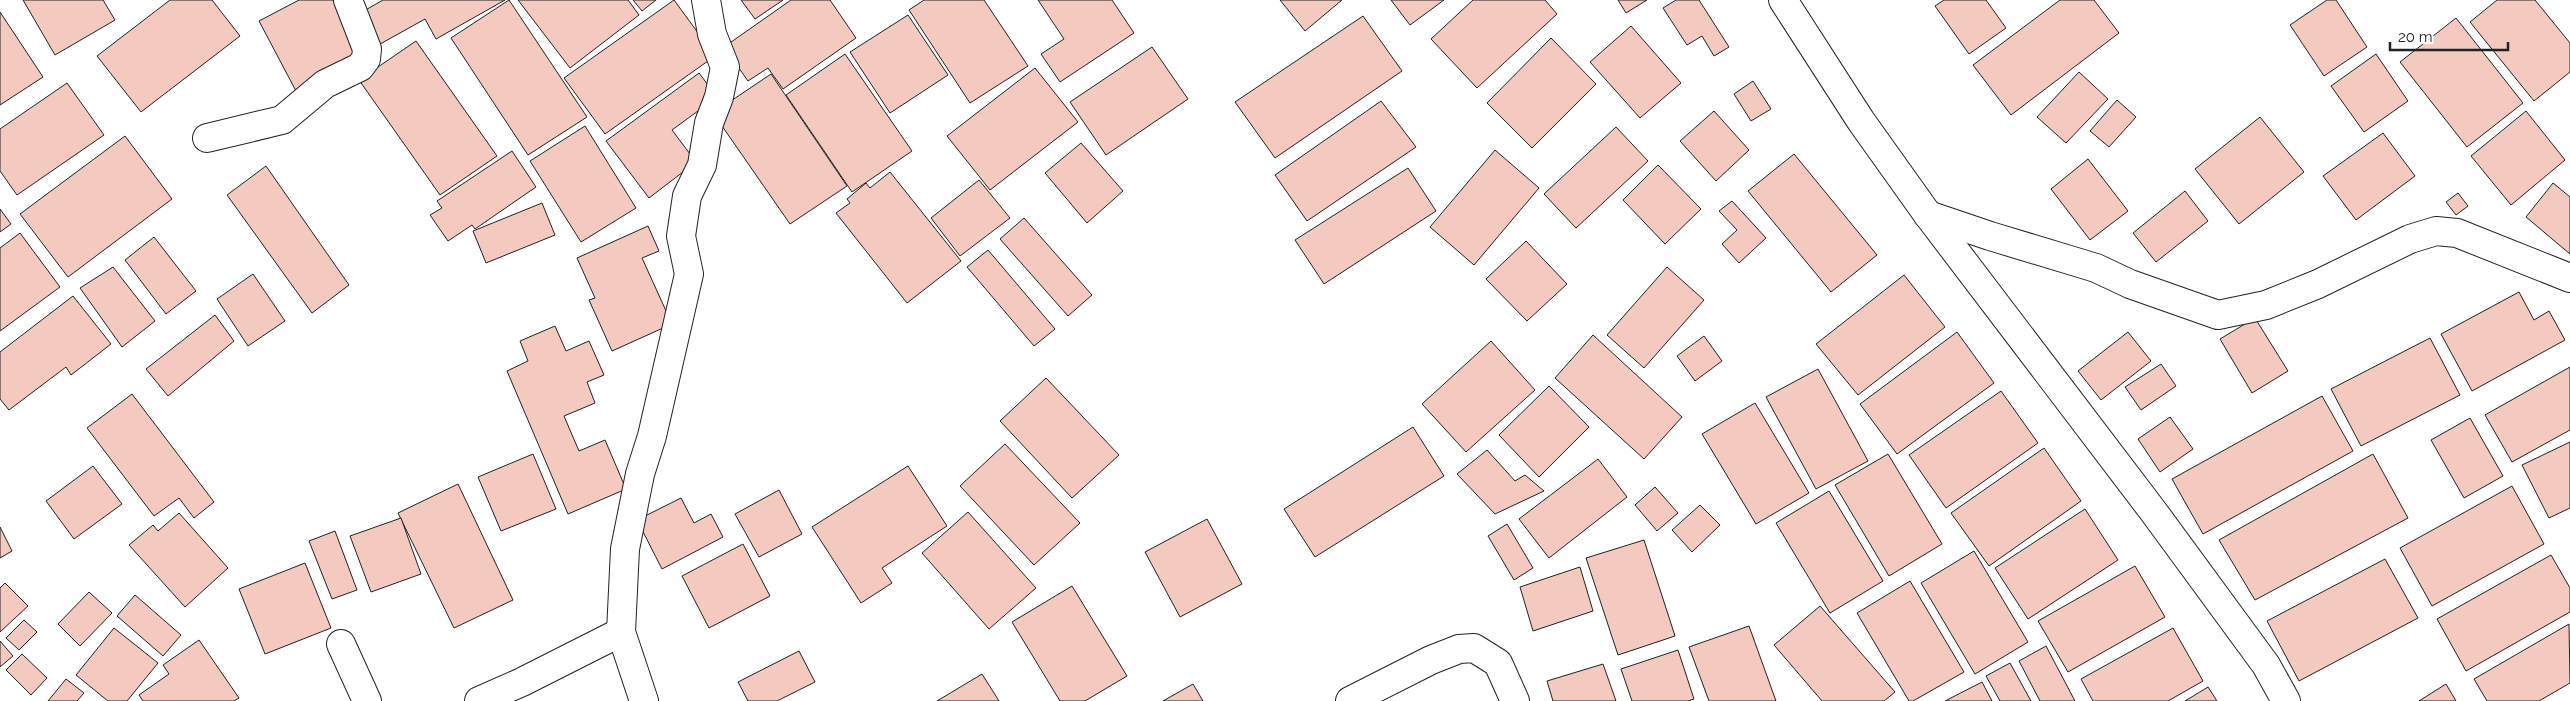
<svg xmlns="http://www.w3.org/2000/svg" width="2570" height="701" font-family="Raleway,sans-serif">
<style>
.building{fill:#f3c9c0;stroke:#222}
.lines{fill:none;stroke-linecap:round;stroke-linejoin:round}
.minor-casing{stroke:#222;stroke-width:30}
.minor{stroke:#fff;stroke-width:28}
</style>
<rect width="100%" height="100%" fill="#fff"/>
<g class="building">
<polygon points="23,0 103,0 115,20 55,55"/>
<polygon points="170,0 212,0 240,36 141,112 97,56"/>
<polygon points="299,0 333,0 362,57 296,91 259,21"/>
<polygon points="383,0 505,0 436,39 425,19 373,48 355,16"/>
<polygon points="509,0 587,117 528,155 451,38"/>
<polygon points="518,0 628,0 639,15 570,68"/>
<polygon points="633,0 656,0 642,11"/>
<polygon points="674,0 715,56 605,134 564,78"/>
<polygon points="741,0 783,0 755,19"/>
<polygon points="791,0 830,0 856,38 783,89 768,68 748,81 724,47"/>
<polygon points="924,0 984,0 1028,66 970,103 909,10"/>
<polygon points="1038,0 1112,0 1134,33 1060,82 1041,54 1064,39"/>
<polygon points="1280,0 1342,0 1305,31"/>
<polygon points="1391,0 1444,0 1410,25"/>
<polygon points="1473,0 1545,0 1557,14 1477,88 1431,39"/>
<polygon points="1618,0 1647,0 1626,13"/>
<polygon points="1676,0 1699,0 1729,47 1714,56 1702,36 1687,45 1663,8"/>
<polygon points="1944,0 1986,0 2006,28 1969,54 1935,6"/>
<polygon points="2060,0 2094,0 2119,33 2011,115 1973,65"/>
<polygon points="2327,0 2336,0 2367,47 2324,76 2290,25"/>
<polygon points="2497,0 2535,0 2570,43 2570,72 2534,101 2470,22"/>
<polygon points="0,12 43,77 0,105"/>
<polygon points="908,15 948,75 890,113 850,52"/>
<polygon points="1363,16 1402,71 1275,158 1235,102"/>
<polygon points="2456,18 2523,103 2467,147 2400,62"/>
<polygon points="1631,26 1681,83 1640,118 1590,62"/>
<polygon points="1551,38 1596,84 1532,148 1487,103"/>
<polygon points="416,41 497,156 440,195 359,80"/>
<polygon points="1152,47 1188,99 1106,155 1070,102"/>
<polygon points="845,54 912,151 852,192 786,95"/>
<polygon points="2376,54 2408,101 2364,132 2331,86"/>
<polygon points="1035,68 1078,122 990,190 947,136"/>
<polygon points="2079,72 2108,99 2066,143 2037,117"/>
<polygon points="699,73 717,97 672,130 696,162 649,198 606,141"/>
<polygon points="771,74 847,186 790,224 713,113"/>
<polygon points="1753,81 1771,109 1751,121 1734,94"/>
<polygon points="67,83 104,135 17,195 0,171 0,129"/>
<polygon points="2117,100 2136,117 2109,147 2090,131"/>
<polygon points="1381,101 1416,147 1307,221 1275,175"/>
<polygon points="1714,111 1749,150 1716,181 1680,141"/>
<polygon points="2526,111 2565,160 2511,205 2471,156"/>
<polygon points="2260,117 2304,172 2239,224 2195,169"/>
<polygon points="585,126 636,208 581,242 530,161"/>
<polygon points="1616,127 1648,161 1576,228 1544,194"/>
<polygon points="2383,133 2415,176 2356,220 2323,176"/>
<polygon points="125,136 172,199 68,277 20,214"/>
<polygon points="1081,143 1123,191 1087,223 1045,173"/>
<polygon points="1495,150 1539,188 1474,265 1430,227"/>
<polygon points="512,151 536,187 475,229 472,225 448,241 430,215 442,208 437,201"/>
<polygon points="1794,154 1877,255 1831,292 1748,191"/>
<polygon points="2088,159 2128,211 2090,240 2051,189"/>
<polygon points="1658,165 1701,209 1665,244 1623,200"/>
<polygon points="266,166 349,285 312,313 227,195"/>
<polygon points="1408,168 1436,211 1324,284 1295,240"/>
<polygon points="890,172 961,261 907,303 836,213 850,203 847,199 866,183 870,188"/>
<polygon points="979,180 1010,218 960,256 931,218"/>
<polygon points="2553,183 2570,197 2570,254 2526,217"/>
<polygon points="2185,191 2208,221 2156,262 2133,233"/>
<polygon points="2458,193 2468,206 2456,215 2446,202"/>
<polygon points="1732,201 1766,238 1739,263 1722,244 1737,230 1719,211"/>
<polygon points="542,203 555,235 486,263 473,231"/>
<polygon points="0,209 11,224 0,232"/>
<polygon points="1024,218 1092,295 1068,316 1000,239"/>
<polygon points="648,226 659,251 642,258 672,324 612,351 589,300 595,298 577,258"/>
<polygon points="20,233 60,287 0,331 0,248"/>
<polygon points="154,237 196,291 166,314 125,260"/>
<polygon points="1526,241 1567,284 1527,321 1486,279"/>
<polygon points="988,250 1055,329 1034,346 967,267"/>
<polygon points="113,267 155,321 122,347 80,288"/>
<polygon points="1667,267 1704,300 1644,368 1607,335"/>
<polygon points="253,274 285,321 248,346 217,299"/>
<polygon points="1904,275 1945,327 1858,395 1816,344"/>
<polygon points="2519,292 2534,320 2549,311 2565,340 2472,391 2441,334"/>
<polygon points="73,296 111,344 71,375 66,367 9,410 0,399 0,352"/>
<polygon points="215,315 234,341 168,396 146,369"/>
<polygon points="2255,318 2288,371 2252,393 2220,339"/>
<polygon points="555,326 566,351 589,341 604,375 587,382 595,403 564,416 579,451 605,440 626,489 568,514 507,371 528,361 520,341"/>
<polygon points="1957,332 1994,383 1897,454 1860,404"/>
<polygon points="2128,332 2151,361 2101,400 2078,371"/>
<polygon points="1593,335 1682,417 1644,459 1555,378"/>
<polygon points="1704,336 1722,361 1695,381 1677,356"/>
<polygon points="2430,338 2460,395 2361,446 2331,389"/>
<polygon points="1491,341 1535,390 1466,452 1422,404"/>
<polygon points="2161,364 2176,386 2141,410 2125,387"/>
<polygon points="2570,367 2570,430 2512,462 2485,415"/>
<polygon points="1818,369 1868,461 1816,489 1766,397"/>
<polygon points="1046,378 1119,455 1072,498 1000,421"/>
<polygon points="1549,386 1589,427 1539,477 1499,435"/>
<polygon points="2001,391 2038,443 1946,508 1909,455"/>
<polygon points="132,394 214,502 194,518 179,498 154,516 87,428"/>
<polygon points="2322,396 2353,451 2203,534 2172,479"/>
<polygon points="1755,403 1809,493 1756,524 1702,434"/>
<polygon points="2170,417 2193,449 2160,472 2138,439"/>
<polygon points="2470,418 2503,476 2464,498 2431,440"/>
<polygon points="1413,427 1444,476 1315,557 1284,509"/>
<polygon points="2570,442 2570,508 2549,518 2522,465"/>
<polygon points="1005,444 1080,523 1034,565 960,486"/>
<polygon points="2044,448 2081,501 1989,566 1951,513"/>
<polygon points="1487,450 1515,481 1525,475 1544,491 1495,514 1457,474"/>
<polygon points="533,454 556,509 501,531 478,477"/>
<polygon points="1888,454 1942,544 1889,576 1835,485"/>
<polygon points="2373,454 2408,518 2255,600 2219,540"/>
<polygon points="1598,459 1627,497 1549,558 1519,519"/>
<polygon points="93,466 122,504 74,539 46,501"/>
<polygon points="908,466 947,526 882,568 892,583 861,603 812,527"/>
<polygon points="458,484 513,600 454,628 398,513"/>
<polygon points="2512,486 2544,544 2432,606 2400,548"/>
<polygon points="1655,487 1678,513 1657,531 1635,505"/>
<polygon points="779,490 802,534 759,557 735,514"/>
<polygon points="1829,491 1883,581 1830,613 1776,523"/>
<polygon points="681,498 694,523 711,514 723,537 662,569 637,520"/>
<polygon points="1700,505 1720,525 1692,552 1672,530"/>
<polygon points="2085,509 2118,560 2028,619 1995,568"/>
<polygon points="968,512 1036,588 989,629 922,553"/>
<polygon points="179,513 228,568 185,607 129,545 153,525 158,531"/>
<polygon points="401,518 421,574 371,592 350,536"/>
<polygon points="1207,519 1242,584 1180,617 1145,552"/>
<polygon points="1507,524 1533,568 1514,580 1488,536"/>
<polygon points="0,527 12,551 0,558"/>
<polygon points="335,531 357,590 332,599 309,541"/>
<polygon points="1644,540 1675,636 1618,655 1586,558"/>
<polygon points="743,544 770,596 709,628 682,576"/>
<polygon points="1974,551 2028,642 1975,674 1921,583"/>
<polygon points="2551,555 2570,588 2570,612 2466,671 2437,619"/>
<polygon points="2385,559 2418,618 2299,681 2267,621"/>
<polygon points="305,563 331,628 265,654 239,589"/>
<polygon points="2135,566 2165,617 2068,672 2038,621"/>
<polygon points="1580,567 1593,611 1533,631 1520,587"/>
<polygon points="1910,581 1964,672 1913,701 1909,701 1857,613"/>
<polygon points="5,583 28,606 0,632 0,588"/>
<polygon points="1072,586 1127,676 1085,701 1060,701 1012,622"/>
<polygon points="89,592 112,613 80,646 58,624"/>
<polygon points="135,595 181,635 163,656 117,616"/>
<polygon points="1820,606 1895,692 1884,701 1822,701 1774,645"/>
<polygon points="24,620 37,632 19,650 6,638"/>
<polygon points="2569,624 2570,683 2539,701 2487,701 2474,679"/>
<polygon points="1749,626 1776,701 1709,701 1689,647"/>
<polygon points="114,628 158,663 127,701 108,701 76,675"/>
<polygon points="2173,628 2203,681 2168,701 2093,701 2081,679"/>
<polygon points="199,640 239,698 234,701 143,701 139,695 169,674 163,665"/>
<polygon points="0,641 13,656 0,667"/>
<polygon points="2046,646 2075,701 2040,701 2019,661"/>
<polygon points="1678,650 1694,699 1688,701 1632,701 1621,669"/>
<polygon points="799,651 815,682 777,701 748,701 738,682"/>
<polygon points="22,654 47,678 31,695 6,670"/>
<polygon points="2010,663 2031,701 2000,701 1986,676"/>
<polygon points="1603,664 1616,701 1553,701 1547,681"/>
<polygon points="982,674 999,701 937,701"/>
<polygon points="66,679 84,693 77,701 48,701"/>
<polygon points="1982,682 1992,701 1945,701"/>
<polygon points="1193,684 1203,701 1163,701"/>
<polygon points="2446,684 2456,701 2419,701"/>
<polygon points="2208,687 2217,701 2185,701"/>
</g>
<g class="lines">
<defs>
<g id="minor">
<polyline points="1783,0 1861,121 1928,215 2153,511 2266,665 2286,701"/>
<polyline points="207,138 282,120 325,84 360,67 366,59 367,49 348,0"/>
<polyline points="1928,215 1990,236 2096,268 2130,284 2218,315 2266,305 2318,284 2410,239 2436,231 2457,233 2570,278"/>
<polyline points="341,644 367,701"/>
<polyline points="479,701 522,682 621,632"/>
<polyline points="644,701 621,632 625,549 640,474 652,436 689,274 681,236 687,196 702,165 709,123 719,97 725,67 712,34 706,0"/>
<polyline points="1350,701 1431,660 1459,649 1474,648 1498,663 1515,701"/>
</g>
</defs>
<use href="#minor" class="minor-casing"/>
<use href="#minor" class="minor"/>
</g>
<path d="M2390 42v8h118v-8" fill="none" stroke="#222222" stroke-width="2.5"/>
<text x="2398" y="42" font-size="15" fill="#222222" stroke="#ffffff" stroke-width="4" paint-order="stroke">20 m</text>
</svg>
